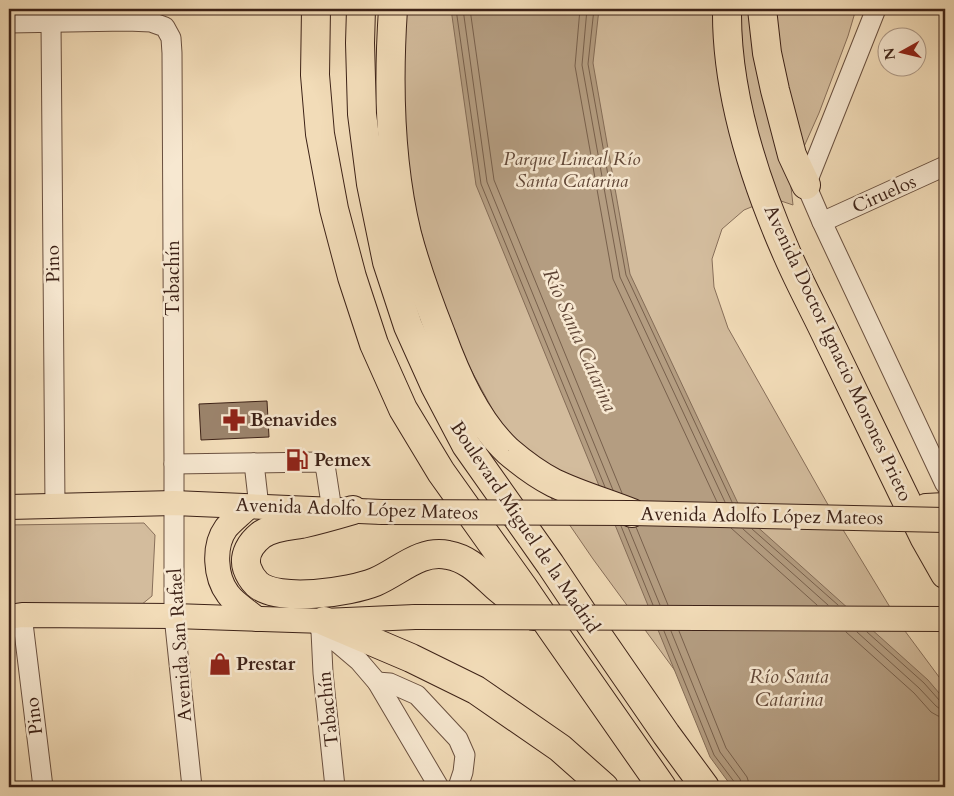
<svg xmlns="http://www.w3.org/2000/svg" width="954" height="796" font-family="Cardo,serif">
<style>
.green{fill:#d3bc9d;stroke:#886f5a}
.water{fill:#b49d81;stroke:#846c57}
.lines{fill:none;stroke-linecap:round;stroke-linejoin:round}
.shore{stroke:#78604c;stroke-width:1}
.building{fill:#9b836b;stroke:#3d2217}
.minor-casing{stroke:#6a503f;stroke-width:21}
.major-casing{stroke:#3d2217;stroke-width:26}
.highway-casing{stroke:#3d2217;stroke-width:30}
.minor{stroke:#f7e8d1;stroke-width:19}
.major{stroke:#f2dcb8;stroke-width:24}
.highway{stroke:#f2dcb8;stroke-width:28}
.major-bridge-casing{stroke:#3d2217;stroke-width:26;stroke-linecap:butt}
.major-bridge{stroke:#f2dcb8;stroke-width:24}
.labels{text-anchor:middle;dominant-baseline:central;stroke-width:5;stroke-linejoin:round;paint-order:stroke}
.park-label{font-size:19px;font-style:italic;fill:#624838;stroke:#f7e8d1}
.street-label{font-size:19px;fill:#3d2217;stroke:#f7e8d1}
.poi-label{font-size:19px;font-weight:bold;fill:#3d2217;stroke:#f7e8d1;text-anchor:start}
.water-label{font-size:20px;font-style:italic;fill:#614737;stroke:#f7e8d1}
</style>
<rect width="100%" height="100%" fill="#f2dcb8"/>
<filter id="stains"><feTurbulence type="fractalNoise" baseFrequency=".004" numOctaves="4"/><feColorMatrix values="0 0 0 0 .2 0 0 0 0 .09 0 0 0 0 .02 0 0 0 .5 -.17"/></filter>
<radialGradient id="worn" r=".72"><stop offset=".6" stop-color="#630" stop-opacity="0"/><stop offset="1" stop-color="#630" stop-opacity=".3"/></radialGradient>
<g class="green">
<polygon points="395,9 856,9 848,36 819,113 790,178 793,205 781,201 766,201 744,210 722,229 712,259 714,287 728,328 831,510 902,627 945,685 945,787 698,702 593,559 501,425 464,357 436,287 412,198 399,123"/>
<polygon points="144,523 155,535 152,596 141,605 9,606 9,525"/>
</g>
<polygon class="water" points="451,9 599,9 593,63 630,274 743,514 928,680 945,700 945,787 732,787 710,757 476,185"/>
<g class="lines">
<g class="shore">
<polyline points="456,9 481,184 605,487"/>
<polyline points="463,9 487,182 613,490"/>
<polyline points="470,9 494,180 622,493"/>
<polyline points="580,9 575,66 613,279 717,502"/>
<polyline points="587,9 582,65 620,277 725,502"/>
<polyline points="594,9 588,64 626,275 732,502"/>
<polyline points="621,526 653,605"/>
<polyline points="628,527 660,605"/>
<polyline points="636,527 668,605"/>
<polyline points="731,528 817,605"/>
<polyline points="743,529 828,605"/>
<polyline points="752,529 838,605"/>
<polyline points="664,631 714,755 735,783 736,787"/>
<polyline points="671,631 720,752 740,779 742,787"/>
<polyline points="679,631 726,748 747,777 750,787"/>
<polyline points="846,632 914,693 931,712 938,716 945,717"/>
<polyline points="857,632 919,688 936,706 940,709 945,709"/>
<polyline points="867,632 924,683 940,701 945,703"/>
</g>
</g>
<polygon class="building" points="267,401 269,437 201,440 199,404"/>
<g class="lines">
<defs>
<g id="minor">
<polyline points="876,9 806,185 822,222 945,484"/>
<polyline points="9,23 127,21 151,22 165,27 171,38 172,53 174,464 174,616 192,787"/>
<polyline points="51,23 55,505"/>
<polyline points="822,222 945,166"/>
<polyline points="254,463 259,507"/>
<polyline points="174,464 318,462 324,465 326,471 332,510"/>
<polyline points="22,615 43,787"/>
<polyline points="317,621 321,631 339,644 359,661 377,682 439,787"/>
<polyline points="321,631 323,673 335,787"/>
<polyline points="377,682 390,683 417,695 458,739 465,755 463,772 458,787"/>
</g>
<g id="major">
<polyline points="926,506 945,505"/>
<polyline points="9,507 174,503 382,512"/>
<path d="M248,507c-7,7 -16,14 -22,21 -13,18 -11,49 2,66 7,10 20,17 29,25"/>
<polyline points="933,533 945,535"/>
<polyline points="9,617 22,615 174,616 324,621 415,617"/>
</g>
<g id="highway">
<polyline points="316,9 315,75 320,134 334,209 352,277 374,344 403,409 441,472 523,587 551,628 662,787"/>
<polyline points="361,9 360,43 362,114 371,184 387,262 408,326 435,386 466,445 550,564 586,618 666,734 705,787"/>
<path d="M393,9c-5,75 -4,151 14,225 9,34 21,67 34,100 15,41 35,87 67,117 14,12 30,24 46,32 25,12 53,20 78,30"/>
<path d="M727,9c-1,82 27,170 60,245 13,30 29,59 43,89 31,65 63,129 94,194l21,37"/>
<polyline points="762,9 767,53 775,90 792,155 806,185"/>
<path d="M353,510c-17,5 -35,10 -52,14 -13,2 -29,3 -40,11 -10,8 -18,20 -14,33 2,6 5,11 10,16 21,19 93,8 118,-2 24,-10 45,-33 73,-27 22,4 34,19 50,33 12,10 24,20 36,28"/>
<polyline points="324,621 411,658 476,690 560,748 604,787"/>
</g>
</defs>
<use href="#minor" class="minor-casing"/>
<use href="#major" class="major-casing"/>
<use href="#highway" class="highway-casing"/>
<use href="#minor" class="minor"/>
<use href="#major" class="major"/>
<use href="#highway" class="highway"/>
<defs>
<g id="major-bridge">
<polyline points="382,512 632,513 945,520"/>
<polyline points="415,617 945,619"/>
</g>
</defs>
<use href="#major-bridge" class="major-bridge-casing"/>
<use href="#major-bridge" class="major-bridge"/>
</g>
<defs>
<symbol id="pharmacy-bare" viewBox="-9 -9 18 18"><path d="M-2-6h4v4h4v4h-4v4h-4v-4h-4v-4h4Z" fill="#8f2418" stroke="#f7e8d1" stroke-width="2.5" paint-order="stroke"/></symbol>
<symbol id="fuel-bare" viewBox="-9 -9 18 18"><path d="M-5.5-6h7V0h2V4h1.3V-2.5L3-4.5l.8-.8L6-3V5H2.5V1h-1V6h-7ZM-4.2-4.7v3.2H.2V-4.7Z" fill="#8f2418" stroke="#f7e8d1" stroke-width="2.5" paint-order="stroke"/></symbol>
<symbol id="shop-bare" viewBox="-9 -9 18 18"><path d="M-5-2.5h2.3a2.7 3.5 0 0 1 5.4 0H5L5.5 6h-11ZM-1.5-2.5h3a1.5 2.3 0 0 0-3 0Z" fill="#8f2418" stroke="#f7e8d1" stroke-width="2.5" paint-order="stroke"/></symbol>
</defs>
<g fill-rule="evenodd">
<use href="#pharmacy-bare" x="218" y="404" width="32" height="32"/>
<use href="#fuel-bare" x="281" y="444" width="32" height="32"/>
<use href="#shop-bare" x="204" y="648" width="32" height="32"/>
</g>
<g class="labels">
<g class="park-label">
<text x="572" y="159">Parque Lineal Río<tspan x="572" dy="22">Santa Catarina</tspan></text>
</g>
<g class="street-label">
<text transform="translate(884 194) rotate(-24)">Ciruelos</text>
<text transform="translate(53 264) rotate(-91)">Pino</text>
<text transform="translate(173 278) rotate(-90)">Tabachín</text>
<text transform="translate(838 353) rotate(65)">Avenida Doctor Ignacio Morones Prieto</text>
<text transform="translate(357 509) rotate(2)">Avenida Adolfo López Mateos</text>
<text transform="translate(762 516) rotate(1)">Avenida Adolfo López Mateos</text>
<text transform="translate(525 527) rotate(56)">Boulevard Miguel de la Madrid</text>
<text transform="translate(180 645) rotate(-94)">Avenida San Rafael</text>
<text transform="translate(328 709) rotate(-96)">Tabachín</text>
<text transform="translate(34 716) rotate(-97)">Pino</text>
</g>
<g class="poi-label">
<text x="250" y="420">Benavides</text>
<text x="314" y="460">Pemex</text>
<text x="236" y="664">Prestar</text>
</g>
<g class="water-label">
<text transform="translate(580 340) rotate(66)">Río Santa Catarina</text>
<text x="789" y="676">Río Santa<tspan x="789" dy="23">Catarina</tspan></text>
</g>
</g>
<rect width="954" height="796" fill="none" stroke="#f2dcb8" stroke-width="30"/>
<rect x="10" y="10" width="934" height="776" fill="none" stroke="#3d2217" stroke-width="2.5"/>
<rect x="15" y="15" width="924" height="766" fill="none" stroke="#3d2217"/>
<g transform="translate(902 52) rotate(262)"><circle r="24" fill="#f7e8d1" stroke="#ad9987"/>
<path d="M0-4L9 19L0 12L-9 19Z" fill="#8f2418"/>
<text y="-8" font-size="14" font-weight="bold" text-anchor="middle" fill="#3d2217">N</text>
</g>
<rect width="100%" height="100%" filter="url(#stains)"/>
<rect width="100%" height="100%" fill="url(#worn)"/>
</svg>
